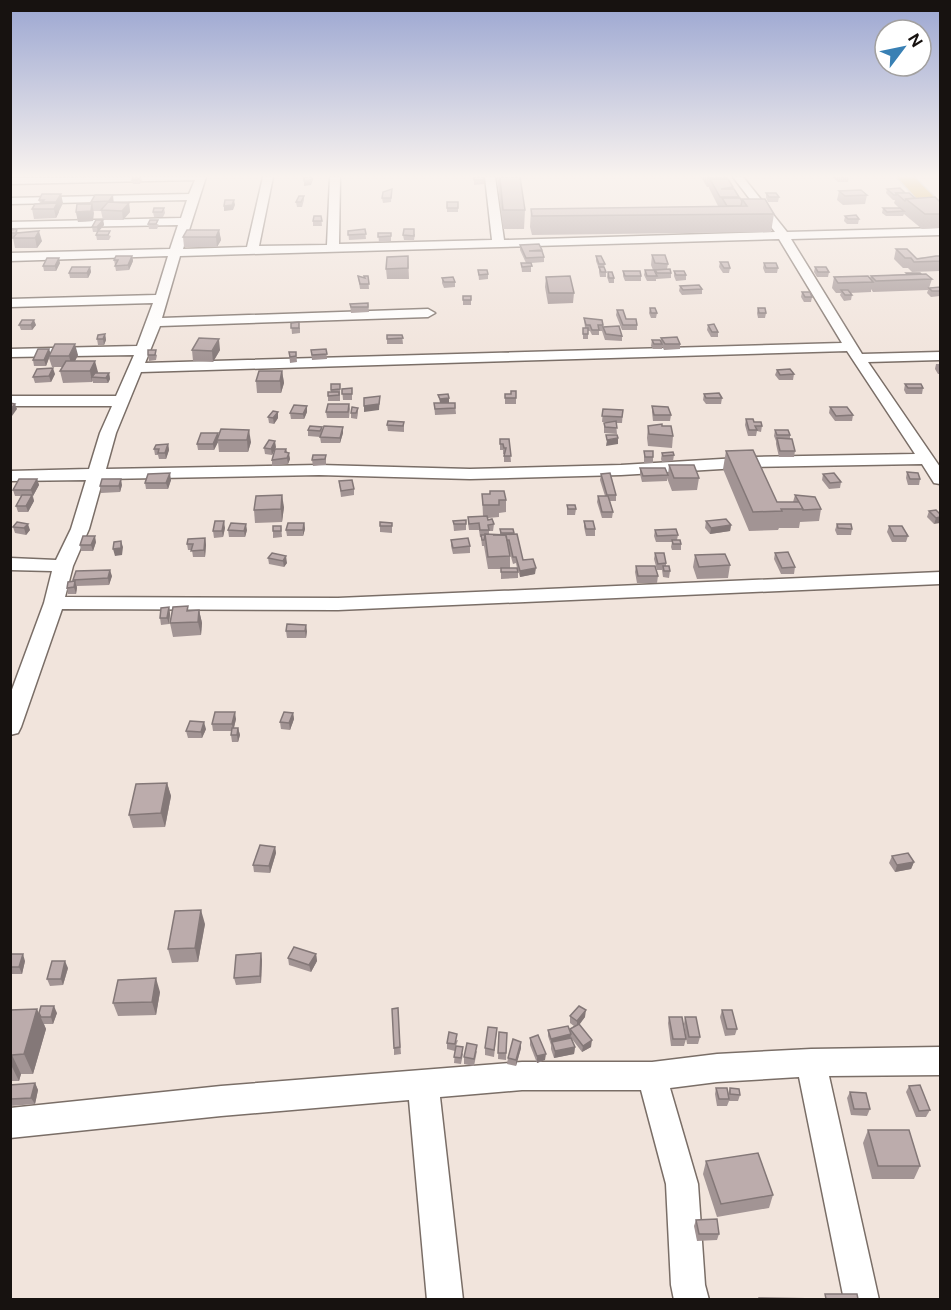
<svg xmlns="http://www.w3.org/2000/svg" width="951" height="1310" font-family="'Public Sans',sans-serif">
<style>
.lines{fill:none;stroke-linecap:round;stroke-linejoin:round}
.street-casing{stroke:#7a6e67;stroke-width:3}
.highway-casing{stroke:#c7c6c6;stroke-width:3}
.street{fill:#fff;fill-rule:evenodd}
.highway{fill:#cfa747;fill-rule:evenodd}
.wall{fill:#a29494;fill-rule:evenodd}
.shaded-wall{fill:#847878}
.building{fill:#bcacac;stroke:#847878;stroke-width:1.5}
</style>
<rect width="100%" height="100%" fill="#f1e4dc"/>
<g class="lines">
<defs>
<g id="street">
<path d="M206,177l-23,72 64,-2 16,-70h10l-14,69 68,-1 3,-68h10l-1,67 153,-4 -7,-63h10l9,63 271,-8 -42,-55h10l44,55 153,-4v7l-149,4 71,115 78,-2v8l-72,2 72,105v17l-6,-1 -12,-19 -167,3 -134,8 -151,4 -151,-4 -216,4 -14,50 -16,37 -8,31 273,1 602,-26v12l-602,26 -276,-1 -41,118 -3,6 -8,2v-40l34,-92 8,-32 -42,-1v-12l46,2 15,-31 15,-49 -76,1v-10l79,-2 11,-36 12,-27h-102v-10h106l18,-41 -124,2v-8l127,-3 16,-43 -143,4v-8l146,-4 12,-39 -158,5v-8l160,-4 8,-24 -168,3v-6l171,-4 6,-18 -177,4v-6l179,-4 6,-14 -185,4v-6zM779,239l63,104 -697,20 15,-37 268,-9 7,-4 -7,-4 -266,9 18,-62zM847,351l68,103 -160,3 -134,8 -151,4 -151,-4 -213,4 10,-36 25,-61z"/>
<polygon points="940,1047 940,1075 829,1076 879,1300 844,1300 799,1077 717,1082 670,1088 698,1184 705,1285 709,1300 674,1300 671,1285 666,1184 641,1090 522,1090 440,1097 463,1300 427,1300 409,1100 221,1116 10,1138 10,1108 221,1086 522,1062 652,1062 717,1054 811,1049"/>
</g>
<polygon id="highway" points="897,177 914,177 940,203 940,218 934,217"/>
</defs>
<use href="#street" class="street-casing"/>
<use href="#highway" class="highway-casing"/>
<use href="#street" class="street"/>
<use href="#highway" class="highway"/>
</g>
<g class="wall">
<polygon points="133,177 141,177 142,180 140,184 133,184 132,180"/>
<polygon points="474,177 484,177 484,184 474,185"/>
<polygon points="497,177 520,177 525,210 524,229 503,229"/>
<polygon points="701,177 726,177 727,179 733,187 738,198 742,201 742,199 774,214 771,232 532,235 530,227 531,209 721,206 718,206 709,188 709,187 707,187"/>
<polygon points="832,177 849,177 848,182 838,182"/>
<polygon points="392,189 391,202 383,203 382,198"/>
<polygon points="887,189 905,193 915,198 940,202 940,228 922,229 904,214 903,216 886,216 882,213 883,208 899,208 894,203 895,200 893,200 886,193"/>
<polygon points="839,191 867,195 865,204 843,205 837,200"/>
<polygon points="766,193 779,197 778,202 768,202 766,198"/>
<polygon points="42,194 63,203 59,211 59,212 56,218 34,219 32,209 40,204 39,200"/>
<polygon points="95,195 114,202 129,203 130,212 123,220 103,220 101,211 93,211 93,221 78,222 76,212 91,204 91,202"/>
<polygon points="304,196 304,200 302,207 297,207 296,202"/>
<rect x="447" y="202" width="11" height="10"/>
<polygon points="164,208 165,213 163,217 154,217 153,212"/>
<polygon points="321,216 322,226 313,226 313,221"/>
<polygon points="845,216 859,219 858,224 847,224 844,221"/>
<polygon points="103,220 104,225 99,231 111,236 109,240 97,240 96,235 97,232 93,232 92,227"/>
<polygon points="150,220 159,225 157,229 149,229 148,224"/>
<polygon points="365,229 366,239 349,240 348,231"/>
<polygon points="10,230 18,232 42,241 37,248 15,248 13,238 10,238"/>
<polygon points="219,230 221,240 217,247 184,247 183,237"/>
<polygon points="378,233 391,233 391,241 379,242"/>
<polygon points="415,234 414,240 404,240 403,235"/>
<polygon points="520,245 542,250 544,257 544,262 531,263 531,272 522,272 521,263 526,263 520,250"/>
<polygon points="896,249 916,258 940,256 940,271 912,272 908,268 903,268 894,259"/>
<polygon points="652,255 668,264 667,269 671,273 671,278 656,279 656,281 647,281 644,275 645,270 653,270 651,265"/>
<polygon points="132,256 133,261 129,270 116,271 114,260"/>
<polygon points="408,256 409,279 387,279 386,269"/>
<polygon points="596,256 605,264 604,267 606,272 606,277 600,277 599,272 599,269 596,261"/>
<polygon points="720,262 730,268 729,273 723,273 719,267"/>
<polygon points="60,263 56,271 44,271 43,266"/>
<polygon points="764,263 778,268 777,273 765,273 763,268"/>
<polygon points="90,267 91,272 88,278 70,278 69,273"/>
<polygon points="815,267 829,272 828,277 817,277 814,272"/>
<polygon points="478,270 488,274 488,279 479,280"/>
<polygon points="623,271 641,276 641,281 625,281 623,276"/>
<polygon points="674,271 686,275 686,280 676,281 674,276"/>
<polygon points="608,272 614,278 614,283 609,283 607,277"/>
<polygon points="906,273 932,279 929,288 940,287 940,296 931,297 927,293 928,290 873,292 871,289 871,292 850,293 852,295 851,300 844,301 840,295 841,293 836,293 832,288 834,277 870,278 871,276 906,274"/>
<polygon points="358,276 365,278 368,276 369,289 360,289"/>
<polygon points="546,277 574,293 573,303 548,304 545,287"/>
<polygon points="442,278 455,282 455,287 444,288 442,283"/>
<polygon points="680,286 702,289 702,294 682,295 679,291"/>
<polygon points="802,292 812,297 811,302 804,302 801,297"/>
<rect x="463" y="296" width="8" height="9"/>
<polygon points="368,303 369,312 351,313 350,304"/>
<polygon points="650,308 657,313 656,318 651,318 649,313"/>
<polygon points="758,308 766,313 765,318 758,318 757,313"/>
<polygon points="617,310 626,319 637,325 637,330 622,330 616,315"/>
<polygon points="584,318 603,325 603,327 622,336 622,341 605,340 602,331 599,331 599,335 592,335 590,331 588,331 588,339 583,339 583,328 585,328"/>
<polygon points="291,323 300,328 300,333 292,334"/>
<polygon points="19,325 36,325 32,330 21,330"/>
<polygon points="708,325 718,332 718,337 711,337 707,330"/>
<polygon points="105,334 106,340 104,345 98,345 97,339"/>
<polygon points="387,335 402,335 403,344 387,344"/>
<polygon points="661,338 680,344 680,349 664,350 662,346 662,349 653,349 651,346 652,340 661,341"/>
<polygon points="326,349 327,359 312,360 311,350"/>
<polygon points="148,350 157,355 156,360 149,361 148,355"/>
<polygon points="192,350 220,350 213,362 193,361"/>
<polygon points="289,352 296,352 297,362 290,363"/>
<polygon points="50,353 78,355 75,361 98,372 97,373 109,373 110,379 108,383 93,383 93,381 92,382 63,383 60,371 63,367 52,367 49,358 46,366 34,366 33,360"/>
<polygon points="936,364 940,364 940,374 938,374 935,369"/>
<polygon points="777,370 794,374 793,380 779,380 775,375"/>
<polygon points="282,371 284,383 281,393 257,393 256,381"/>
<polygon points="55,374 51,382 35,383 33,377"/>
<polygon points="331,384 340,384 340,401 328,401 328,392 331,392"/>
<polygon points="905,384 923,388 922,394 906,394 904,390"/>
<polygon points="352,388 352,400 343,400 342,389"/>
<polygon points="505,394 516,398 516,404 505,404"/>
<polygon points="704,394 722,398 721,404 706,404 703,400"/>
<polygon points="438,395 449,403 455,403 456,414 435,415 434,403 440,403"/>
<polygon points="349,404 350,409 349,418 327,418 326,412"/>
<polygon points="652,406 671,415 670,421 653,421 652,412"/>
<polygon points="830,407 853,415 852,421 835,421 829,413"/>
<polygon points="358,408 358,413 357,419 351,418 351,413"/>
<polygon points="603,409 623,410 622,423 616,423 617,434 604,433 604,423 609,422 602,422"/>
<polygon points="307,412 304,419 291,419 290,413"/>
<polygon points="268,417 278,418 274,424 269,423"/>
<polygon points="746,419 762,426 761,432 757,431 756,436 748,436 745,425"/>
<polygon points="404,422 404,432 388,431 387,425"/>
<polygon points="648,426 662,426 673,436 672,448 648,446 647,438"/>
<polygon points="322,427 323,430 343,427 343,433 340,443 321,443 320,437 308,436 308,430"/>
<polygon points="221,429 251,442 248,452 219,452 218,442 214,450 198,450 197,444 218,437"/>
<polygon points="775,430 790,435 790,439 795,451 794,457 779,457 776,444 776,441 774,436"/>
<polygon points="500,439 509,439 511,462 504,462 504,454 503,454 503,450 500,450"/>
<polygon points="168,444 169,450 166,459 159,459 158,455 155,455 154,449"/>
<polygon points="276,447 272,455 265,454 264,448"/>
<polygon points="286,449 290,459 288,464 272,466 272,460"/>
<polygon points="644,451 653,457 653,463 644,463"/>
<polygon points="726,451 777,502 793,502 795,495 821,509 819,521 800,522 799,528 779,528 778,530 749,531 723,469"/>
<polygon points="662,453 674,455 673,461 662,462 661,459"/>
<polygon points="326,455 326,465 313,466 312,460"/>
<polygon points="669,465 699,478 697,490 672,491 667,478 667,481 642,482 640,474 640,468 668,475"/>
<polygon points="907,472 920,479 919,485 908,485 906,478"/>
<polygon points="601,474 616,495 616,501 610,501 613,512 612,518 602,518 597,502 598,496 605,496 600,480"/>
<polygon points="823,474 841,482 840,488 829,489 822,480"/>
<polygon points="37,479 39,485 33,496 34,501 28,512 18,512 16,506 21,496 15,496 13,490"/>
<polygon points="171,480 168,489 146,489 145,483"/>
<polygon points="339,481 354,489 354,495 341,497"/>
<polygon points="122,485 120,492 101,493 100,486"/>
<path d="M482,494l24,6v12l-7,1v4l-11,1v2l6,4 -1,7h-4v4h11v-6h13l1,5 9,26 12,14 -15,3 -2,-7v8l-17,1v-10h-13l-4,-23h-2l-1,-9h-1l-1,-7h-10l-1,-7v-6l15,-1zM508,546l5,18 3,-1 1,5h-7v-12z"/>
<polygon points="567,505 576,509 575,515 567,515"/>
<polygon points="284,507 282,522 255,523 254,510"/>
<polygon points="929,511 940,514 934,524 927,517"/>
<polygon points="466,520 466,530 454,531 453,521"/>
<polygon points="584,521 595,529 595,536 586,536 584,527"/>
<polygon points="706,521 731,525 730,531 710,534 705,528"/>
<polygon points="17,522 30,530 26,535 15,533 13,527"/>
<polygon points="304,523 305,529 303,536 287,536 286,530"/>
<polygon points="392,523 392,533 380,532 380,526"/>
<polygon points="837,524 852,529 851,535 837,535 835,530"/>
<polygon points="281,526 282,537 273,538 273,531"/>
<polygon points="889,526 908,536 906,542 892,542 887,532"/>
<polygon points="225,528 223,537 214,538 213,531"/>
<polygon points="228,530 247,530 245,537 229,537"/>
<polygon points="655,530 678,535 677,540 681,544 681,550 672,550 671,547 672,542 656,542 654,536"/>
<polygon points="205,538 206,545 205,557 193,557 192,550 188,550 187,544"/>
<polygon points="451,540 470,546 470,553 453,554 451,546"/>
<polygon points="96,542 93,551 81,551 80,545"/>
<polygon points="272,553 287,563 284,567 269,564 268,558"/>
<polygon points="655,553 666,563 666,566 670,571 669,578 663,577 662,570 657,570 654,559"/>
<polygon points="775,553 795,567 794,574 781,574 774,559"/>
<polygon points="695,555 730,565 728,578 697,579 693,567"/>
<polygon points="636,566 658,576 657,583 637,583 635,572"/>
<polygon points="112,576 109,585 77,586 76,594 68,594 67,588 73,581 73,580"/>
<polygon points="169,607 170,614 169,624 161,625 160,618"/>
<polygon points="199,610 202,623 201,635 173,637 170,623"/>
<polygon points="286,631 307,631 306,638 287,638"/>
<polygon points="293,713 294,719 290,730 281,729 280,722"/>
<polygon points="236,719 234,728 238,728 240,735 238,742 232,742 231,735 232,731 213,731 212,724"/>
<polygon points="206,729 202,738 188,738 186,731"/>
<polygon points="167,783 171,796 165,827 133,828 129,815"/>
<polygon points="275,847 276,853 270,873 254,872 253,865"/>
<polygon points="892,856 914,862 911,869 895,872 889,863"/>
<polygon points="205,924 198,962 172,963 168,949"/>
<polygon points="10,954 25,961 22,974 10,974"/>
<polygon points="316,954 317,961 311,972 289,965 288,958"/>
<polygon points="262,960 261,983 236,985 234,978"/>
<polygon points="68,968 63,985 50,986 47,979"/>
<polygon points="160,992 156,1015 118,1016 113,1003"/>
<polygon points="10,1010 39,1013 57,1013 53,1024 44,1024 46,1029 33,1074 21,1074 19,1081 10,1081"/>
<polygon points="722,1010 737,1029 735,1035 725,1036 720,1017"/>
<polygon points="398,1015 401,1054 394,1055 394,1048"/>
<polygon points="570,1016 585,1017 579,1024 591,1047 582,1052 572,1039 575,1047 574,1054 554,1058 551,1049 551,1045 548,1036 548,1030 570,1031 570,1029 574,1026 570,1023"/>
<polygon points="669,1017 686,1039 684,1046 671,1046 668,1023"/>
<polygon points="685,1017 700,1037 698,1044 687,1044 684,1024"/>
<polygon points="497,1028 494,1057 485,1055 485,1048"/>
<polygon points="499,1032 507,1033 506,1060 498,1059"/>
<polygon points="530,1038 545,1060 537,1063 530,1045"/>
<polygon points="458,1040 456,1046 463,1054 461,1064 454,1063 455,1051 447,1049 447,1043"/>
<polygon points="521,1042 521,1048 516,1066 507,1064 508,1058"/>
<polygon points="477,1051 474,1066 464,1064 464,1057"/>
<polygon points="35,1083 38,1090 35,1104 10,1106 10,1085"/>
<polygon points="909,1086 930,1110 926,1117 916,1117 906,1092"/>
<polygon points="716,1088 728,1094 730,1088 740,1095 738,1101 729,1101 727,1106 717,1106 715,1094"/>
<polygon points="850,1092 870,1109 867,1116 851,1115 847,1098"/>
<polygon points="868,1130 920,1166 914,1179 872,1179 863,1143"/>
<polygon points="706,1161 773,1195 769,1208 717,1217 703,1174"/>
<polygon points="696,1220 719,1234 717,1240 697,1241 694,1226"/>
</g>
<g class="shaded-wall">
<polygon points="313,177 313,180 311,185 304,186 304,181"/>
<polygon points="61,194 63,203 59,211 59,212 56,218 54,209 57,203 56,202"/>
<polygon points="113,195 114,205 111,211 109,201"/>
<polygon points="234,200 235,205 233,210 224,211 224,206"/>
<polygon points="129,203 130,212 123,220 122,211"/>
<polygon points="92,204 94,213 93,221 78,222 76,212"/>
<polygon points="103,220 104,225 98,232 97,227"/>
<polygon points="219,230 221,240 217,247 216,237"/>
<polygon points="39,231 42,241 37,248 35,238"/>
<polygon points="132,256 133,261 129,270 128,265"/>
<polygon points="59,258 60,263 56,271 55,266"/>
<polygon points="90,267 91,272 88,278 87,273"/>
<polygon points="34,320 36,325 32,330 31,325"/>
<polygon points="105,334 106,340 104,345 103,339"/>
<polygon points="219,339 220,350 213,362 212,351"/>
<polygon points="75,344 78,355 72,367 69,356"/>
<polygon points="49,349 51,354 49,356 49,358 46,366 44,360"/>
<polygon points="95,361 98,372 95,377 92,377 92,382 90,371"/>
<polygon points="53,368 55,374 51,382 49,376"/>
<polygon points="282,371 284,383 281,393 280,381"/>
<polygon points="109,373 110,379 108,383 106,378"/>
<polygon points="380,396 379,410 364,412 364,406"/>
<polygon points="449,398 449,404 440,405 440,399"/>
<polygon points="15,404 17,409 12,416 10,410"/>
<polygon points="307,406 307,412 304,419 303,414"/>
<polygon points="278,412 278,418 274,424 273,418"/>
<polygon points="343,427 343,433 340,443 340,438"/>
<polygon points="249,430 251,442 248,452 247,440"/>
<polygon points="218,433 219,439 217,440 218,442 214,450 213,444"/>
<polygon points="618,438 618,444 606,446 607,440"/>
<polygon points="275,441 276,447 272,455 271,449"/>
<polygon points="168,444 169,450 166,459 165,453"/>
<polygon points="289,453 290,459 288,464 287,458"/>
<polygon points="170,473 171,480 168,489 166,483"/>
<polygon points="37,479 39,485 33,496 31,490"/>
<polygon points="121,479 122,485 120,492 119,486"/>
<polygon points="32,495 34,501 28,512 26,506"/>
<polygon points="282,495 284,507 282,522 281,509"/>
<polygon points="940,517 940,523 934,524 936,518"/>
<polygon points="224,521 225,528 223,537 222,531"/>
<polygon points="304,523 305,529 303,536 303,530"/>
<polygon points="28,524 30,530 26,535 24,528"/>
<polygon points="246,524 247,530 245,537 244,531"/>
<polygon points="731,525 730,531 710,534 711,528"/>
<polygon points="95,536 96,542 93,551 91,545"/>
<polygon points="205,538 206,545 205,557 204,550"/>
<polygon points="121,541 123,547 122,555 115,556 113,549"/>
<polygon points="286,556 287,563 284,567 283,561"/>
<polygon points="536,568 535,574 520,577 520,571"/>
<polygon points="110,570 112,576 109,585 108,578"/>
<polygon points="75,581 77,588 76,594 74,587"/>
<polygon points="169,607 170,614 169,624 167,618"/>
<polygon points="199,610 202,623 201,635 198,622"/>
<polygon points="306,625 307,631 306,638 305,631"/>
<polygon points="235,712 236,719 233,731 232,724"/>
<polygon points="293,713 294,719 290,730 289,723"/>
<polygon points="204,722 206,729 202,738 201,732"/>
<polygon points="238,728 240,735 238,742 237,735"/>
<polygon points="167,783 171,796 165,827 161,813"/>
<polygon points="275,847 276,853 270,873 269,866"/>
<polygon points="914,862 911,869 895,872 897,865"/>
<polygon points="201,910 205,924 198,962 195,948"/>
<polygon points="261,953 262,960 261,983 260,976"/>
<polygon points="23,954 25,961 22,974 19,967"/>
<polygon points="316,954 317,961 311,972 309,965"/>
<polygon points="65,961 68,968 63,985 61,979"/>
<polygon points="156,978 160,992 156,1015 152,1002"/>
<polygon points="54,1006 57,1013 53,1024 51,1017"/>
<polygon points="37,1009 46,1029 33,1074 24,1054"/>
<polygon points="586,1010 585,1017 577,1028 577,1021"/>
<polygon points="571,1034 570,1041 552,1042 551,1045 551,1039"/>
<polygon points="592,1040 591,1047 582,1052 583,1046"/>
<polygon points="521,1042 521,1048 516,1066 516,1060"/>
<polygon points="575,1047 574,1054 554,1058 555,1051"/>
<polygon points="546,1054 545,1060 537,1063 537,1056"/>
<polygon points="12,1055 21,1074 19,1081 10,1063"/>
<polygon points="35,1083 38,1090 35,1104 31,1098"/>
</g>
<g class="building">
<polygon points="133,177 140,177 139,179 132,180"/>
<polygon points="304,177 312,177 311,180 304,181"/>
<rect x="474" y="177" width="10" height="3"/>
<polygon points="500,177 520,177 525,210 503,210"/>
<polygon points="708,177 726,177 727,178 708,178"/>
<polygon points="710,179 728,179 733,187 721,189 734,189 739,197 720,197"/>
<polygon points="900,188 905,193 896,193 896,195 894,195 887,189"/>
<polygon points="392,189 391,198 382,198 383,192"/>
<polygon points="861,190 867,195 845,196 839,191"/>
<polygon points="766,193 776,193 779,197 769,197"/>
<polygon points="896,193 909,193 915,198 906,199 905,201"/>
<polygon points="42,194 61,194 56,202 42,202 44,200 39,200"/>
<polygon points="95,195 113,195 109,201 91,202"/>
<polygon points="299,196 304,196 301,202 296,202"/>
<polygon points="935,197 940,202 940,214 925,214 906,199"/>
<polygon points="722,198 740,198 742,201 741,206 727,206"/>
<polygon points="742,199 765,199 774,214 532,216 531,209 747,206"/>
<polygon points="225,200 234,200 232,205 224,206"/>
<polygon points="108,202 129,203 122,211 101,210"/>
<rect x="447" y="202" width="11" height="6"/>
<polygon points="57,203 54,209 32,209 35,204"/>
<polygon points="77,204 92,204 91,211 76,212"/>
<polygon points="154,208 164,208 162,212 153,212"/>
<polygon points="883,208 900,208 904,211 887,212"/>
<polygon points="856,215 859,219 848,219 845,216"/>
<polygon points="314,216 321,216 322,221 313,221"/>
<polygon points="96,220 103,220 97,227 92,227"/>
<polygon points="150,220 158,220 156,224 148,224"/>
<polygon points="17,229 16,233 10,233 10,230"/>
<polygon points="365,229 366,234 348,235 348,231"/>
<polygon points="404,229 414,229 414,236 403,235"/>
<polygon points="187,230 219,230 216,237 183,237"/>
<polygon points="39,231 35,238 13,238 17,233"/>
<polygon points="98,231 110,231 108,235 96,235"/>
<polygon points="378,233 391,233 391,236 378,237"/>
<polygon points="539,244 542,250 529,251 542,251 544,257 526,258 520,245"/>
<polygon points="896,249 907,249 917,259 936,256 940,256 940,261 914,262 911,258 905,258"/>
<polygon points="652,255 665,255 668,264 655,263"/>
<polygon points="116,256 132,256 128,265 115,266 118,260 114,260"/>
<polygon points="408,256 408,268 386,269 387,257"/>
<polygon points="596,256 601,256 605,264 599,264"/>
<polygon points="47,258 59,258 55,266 43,266"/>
<polygon points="720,262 728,262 730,268 724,268"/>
<polygon points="521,263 531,263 532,266 522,267"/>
<polygon points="764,263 776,263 778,268 766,268"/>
<polygon points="72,267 90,267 87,273 69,273"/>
<polygon points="599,267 604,267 606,272 601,272"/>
<polygon points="815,267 826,267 829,272 818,272"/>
<polygon points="670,269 671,273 657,273 655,270"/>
<polygon points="478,270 487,270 488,274 479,275"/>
<polygon points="645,270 654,270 657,276 647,276"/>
<polygon points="623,271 640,271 641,276 625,276"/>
<polygon points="674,271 684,271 686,275 676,275"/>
<polygon points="608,272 612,272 614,278 609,278"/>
<polygon points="906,273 920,273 921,274 907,274"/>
<polygon points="926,274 932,279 876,281 871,276"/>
<polygon points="358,276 365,278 364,276 368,276 369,284 360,284"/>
<polygon points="570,276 574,293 549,293 546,277"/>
<polygon points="868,276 873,282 838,283 834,277"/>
<polygon points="453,277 455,282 444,282 442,278"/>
<polygon points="699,285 702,289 683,290 680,286"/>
<polygon points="940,287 940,291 932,291 929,288"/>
<polygon points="841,290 848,290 852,295 845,295"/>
<polygon points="802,292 810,292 812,297 805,297"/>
<rect x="463" y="296" width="8" height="4"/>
<polygon points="368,303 368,307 351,307 350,304"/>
<polygon points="650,308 655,308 657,313 651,313"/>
<polygon points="758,308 765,308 766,313 759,313"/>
<polygon points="617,310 623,310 626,319 636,319 637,325 623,325"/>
<polygon points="584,318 602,320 603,325 598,325 599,330 592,330 590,325 586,325"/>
<polygon points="22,320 34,320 31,325 19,325"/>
<polygon points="299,322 299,328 291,328 291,323"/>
<polygon points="714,324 718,332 712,332 708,325"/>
<polygon points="619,326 622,336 606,334 603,327"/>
<rect x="583" y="328" width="5" height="6"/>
<polygon points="105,334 103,339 97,339 98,335"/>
<polygon points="387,335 402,335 403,338 387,339"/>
<polygon points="677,337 680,344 665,344 661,338"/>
<polygon points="199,338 219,339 212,351 192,350"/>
<polygon points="652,340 660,340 662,344 654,344"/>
<polygon points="55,344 75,344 69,356 49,356"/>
<polygon points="38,349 49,349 44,360 33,360"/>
<polygon points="326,349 327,354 312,355 311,350"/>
<polygon points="148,350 156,350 155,355 148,355"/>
<polygon points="289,352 296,352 296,356 290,357"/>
<polygon points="66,361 95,361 90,371 60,371"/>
<polygon points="53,368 49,376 33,377 37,369"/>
<polygon points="790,369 794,374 780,375 777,370"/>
<polygon points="259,371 282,371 280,381 256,381"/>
<polygon points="95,373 109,373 106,378 92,377"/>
<polygon points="331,384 340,384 340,389 331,390"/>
<polygon points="905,384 921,384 923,388 908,388"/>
<polygon points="352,388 352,394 342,394 342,389"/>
<polygon points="511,391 516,391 516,398 505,398 505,394 511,394"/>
<polygon points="328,392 339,392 339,395 328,396"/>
<polygon points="719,393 722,398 706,398 704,394"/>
<polygon points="448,394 449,398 440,399 438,395"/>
<polygon points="380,396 379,404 364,406 364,398"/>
<polygon points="10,403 15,404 10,410"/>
<polygon points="434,403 455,403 455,408 435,409"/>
<polygon points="328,404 349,404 348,412 326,412"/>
<polygon points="294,405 307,406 303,414 290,413"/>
<polygon points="652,406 668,407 671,415 654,415"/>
<polygon points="352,407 358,408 356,413 351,413"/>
<polygon points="830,407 847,407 853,415 836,416"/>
<polygon points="603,409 623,410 622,417 602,416"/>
<polygon points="273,411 278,412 273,418 268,417"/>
<polygon points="746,419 753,419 754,422 761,422 762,426 755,426 757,430 749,430"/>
<polygon points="388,421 404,422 403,426 387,425"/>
<polygon points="616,421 617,428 605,427 604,423"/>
<polygon points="662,424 662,426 671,426 673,436 649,434 648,426"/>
<polygon points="310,426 322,427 320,431 308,430"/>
<polygon points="324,426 343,427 340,438 320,437"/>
<polygon points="221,429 249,430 247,440 217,440"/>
<polygon points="775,430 788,430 790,435 777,435"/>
<polygon points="201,433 218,433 213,444 197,444"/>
<polygon points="606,435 617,435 618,438 607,440"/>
<polygon points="777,438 792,439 795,451 780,451"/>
<polygon points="500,439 509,439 511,456 504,456 506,448 504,448 503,444 500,444"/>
<polygon points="269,440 275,441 271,449 264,448"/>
<polygon points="168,444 165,453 158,453 159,449 154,449 156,445"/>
<polygon points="275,449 286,449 285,452 289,453 287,458 272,460"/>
<polygon points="753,450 777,502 800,502 803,509 781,509 782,511 753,512 726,451"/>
<polygon points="644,451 653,451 653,457 645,457"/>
<polygon points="673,452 674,455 663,456 662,453"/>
<polygon points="313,455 326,455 325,459 312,460"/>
<polygon points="669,465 694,465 699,478 674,478"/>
<polygon points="640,468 665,468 668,475 643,476"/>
<polygon points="907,472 918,473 920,479 910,479"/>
<polygon points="170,473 166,483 145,483 148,474"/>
<polygon points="610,473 616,495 607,495 601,474"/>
<polygon points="834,473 841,482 830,483 823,474"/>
<polygon points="19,479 37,479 31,490 13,490"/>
<polygon points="102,479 121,479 119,486 100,486"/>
<polygon points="352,480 354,489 341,491 339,481"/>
<polygon points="490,491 504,491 506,500 499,500 499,505 483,505 482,494 490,494"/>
<polygon points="22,495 32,495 26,506 16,506"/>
<polygon points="282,495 281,509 254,510 256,496"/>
<polygon points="795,495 815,497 821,509 803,510 803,509"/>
<polygon points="598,496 608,496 613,512 602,512"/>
<polygon points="567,505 575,505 576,509 568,509"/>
<polygon points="936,510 940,514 940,517 936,518 929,511"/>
<polygon points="487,516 488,520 492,519 494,524 488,525 489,530 480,530 479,523 469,524 468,517"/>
<polygon points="726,519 731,525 711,528 706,521"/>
<polygon points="466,520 466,524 454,524 453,521"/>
<polygon points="215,521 224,521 222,531 213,531"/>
<polygon points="584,521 593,521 595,529 586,529"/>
<polygon points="17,522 28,524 24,528 13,527"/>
<polygon points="380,522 392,523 392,526 380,526"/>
<polygon points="231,523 246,524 244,531 228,530"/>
<polygon points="288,523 304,523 303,530 286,530"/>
<polygon points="837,524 851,524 852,529 838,528"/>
<rect x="273" y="526" width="8" height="5"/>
<polygon points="889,526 902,526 908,536 894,536"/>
<polygon points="500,529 513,529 514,533 501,533"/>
<polygon points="676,529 678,535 657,536 655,530"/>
<polygon points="485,534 506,535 510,556 488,557"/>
<polygon points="517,534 523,560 533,559 536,568 520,571 516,557 513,557 509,540 507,540 506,535 493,535"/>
<polygon points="481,535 485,535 484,540 482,540"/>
<polygon points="83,536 95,536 91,545 80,545"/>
<polygon points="205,538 204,550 191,551 193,544 187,544 188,539"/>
<polygon points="468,538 470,546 453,548 451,540"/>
<polygon points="672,540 680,540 681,544 673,544"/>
<polygon points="121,541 121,548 113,549 114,542"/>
<polygon points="788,552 795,567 782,568 775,553"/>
<polygon points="272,553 286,556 283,561 268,558"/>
<polygon points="655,553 664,553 666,563 658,564"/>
<polygon points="725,554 730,565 699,567 695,555"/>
<polygon points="636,566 655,566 658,576 638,576"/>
<polygon points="663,566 669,566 670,571 664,571"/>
<polygon points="501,568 517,568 518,572 501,572"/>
<polygon points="110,570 108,578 73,580 76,571"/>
<polygon points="75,581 74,587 67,588 68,582"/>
<polygon points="188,606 187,611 199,610 198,622 170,623 173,607"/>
<polygon points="169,607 167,618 160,618 161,608"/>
<polygon points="287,624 306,625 305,631 286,631"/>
<polygon points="215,712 235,712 232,724 212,724"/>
<polygon points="284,712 293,713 289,723 280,722"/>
<polygon points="190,721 204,722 201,732 186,731"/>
<polygon points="232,728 238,728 237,735 231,735"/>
<polygon points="167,783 161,813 129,815 136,784"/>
<polygon points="260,845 275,847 269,866 253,865"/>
<polygon points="908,853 914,862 897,865 892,856"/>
<polygon points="201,910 195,948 168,949 175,911"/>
<polygon points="294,947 316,954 309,965 288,958"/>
<polygon points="261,953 260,976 234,978 236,955"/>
<polygon points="10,954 23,954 19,967 10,967"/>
<polygon points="52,961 65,961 61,979 47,979"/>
<polygon points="156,978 152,1002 113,1003 118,980"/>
<polygon points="41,1006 54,1006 51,1017 41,1017 39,1013"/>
<polygon points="579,1006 586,1010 577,1021 570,1016"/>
<polygon points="398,1008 400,1047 394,1048 392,1009"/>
<polygon points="37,1009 24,1054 12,1055 10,1059 10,1010"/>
<polygon points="722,1010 732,1010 737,1029 727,1029"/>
<polygon points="669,1017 682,1017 686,1039 673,1039"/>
<polygon points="685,1017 696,1017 700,1037 689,1037"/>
<polygon points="579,1024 592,1040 583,1046 570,1029"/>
<polygon points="568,1026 571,1034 551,1039 548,1030"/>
<polygon points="488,1027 497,1028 494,1050 485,1048"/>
<polygon points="449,1032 457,1034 455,1044 447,1043"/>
<polygon points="499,1032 507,1033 506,1053 498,1053"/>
<polygon points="538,1035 546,1054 537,1056 530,1038"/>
<polygon points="571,1038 575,1047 555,1051 552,1042"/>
<polygon points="513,1039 521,1042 516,1060 508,1058"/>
<polygon points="467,1043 477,1045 474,1059 464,1057"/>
<polygon points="456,1046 463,1047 461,1058 454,1057"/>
<polygon points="35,1083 31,1098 10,1099 10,1085"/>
<polygon points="920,1085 930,1110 919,1111 909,1086"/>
<polygon points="716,1088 727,1088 729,1099 719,1099"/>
<polygon points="730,1088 739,1089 740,1095 730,1094"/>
<polygon points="850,1092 866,1093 870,1109 854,1109"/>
<polygon points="868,1130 909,1130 920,1166 878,1166"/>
<polygon points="758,1153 773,1195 721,1204 706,1161"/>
<polygon points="717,1219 719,1234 699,1234 696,1220"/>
<polygon points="825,1294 857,1294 858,1299 826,1299"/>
<polygon points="759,1298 820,1299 759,1299"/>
</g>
<linearGradient id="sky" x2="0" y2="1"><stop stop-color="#9ba6d1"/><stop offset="0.49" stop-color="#f9f3ef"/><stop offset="1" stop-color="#f9f3ef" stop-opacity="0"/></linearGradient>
<rect width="951" height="360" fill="url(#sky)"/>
<rect width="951" height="1310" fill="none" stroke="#171210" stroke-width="24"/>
<g transform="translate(903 48) rotate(58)"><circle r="28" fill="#ffffff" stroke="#a2a09f" stroke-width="1.5"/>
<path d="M0-4.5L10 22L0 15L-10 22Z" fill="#3980b4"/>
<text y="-9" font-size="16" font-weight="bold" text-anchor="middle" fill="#171210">N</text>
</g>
</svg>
